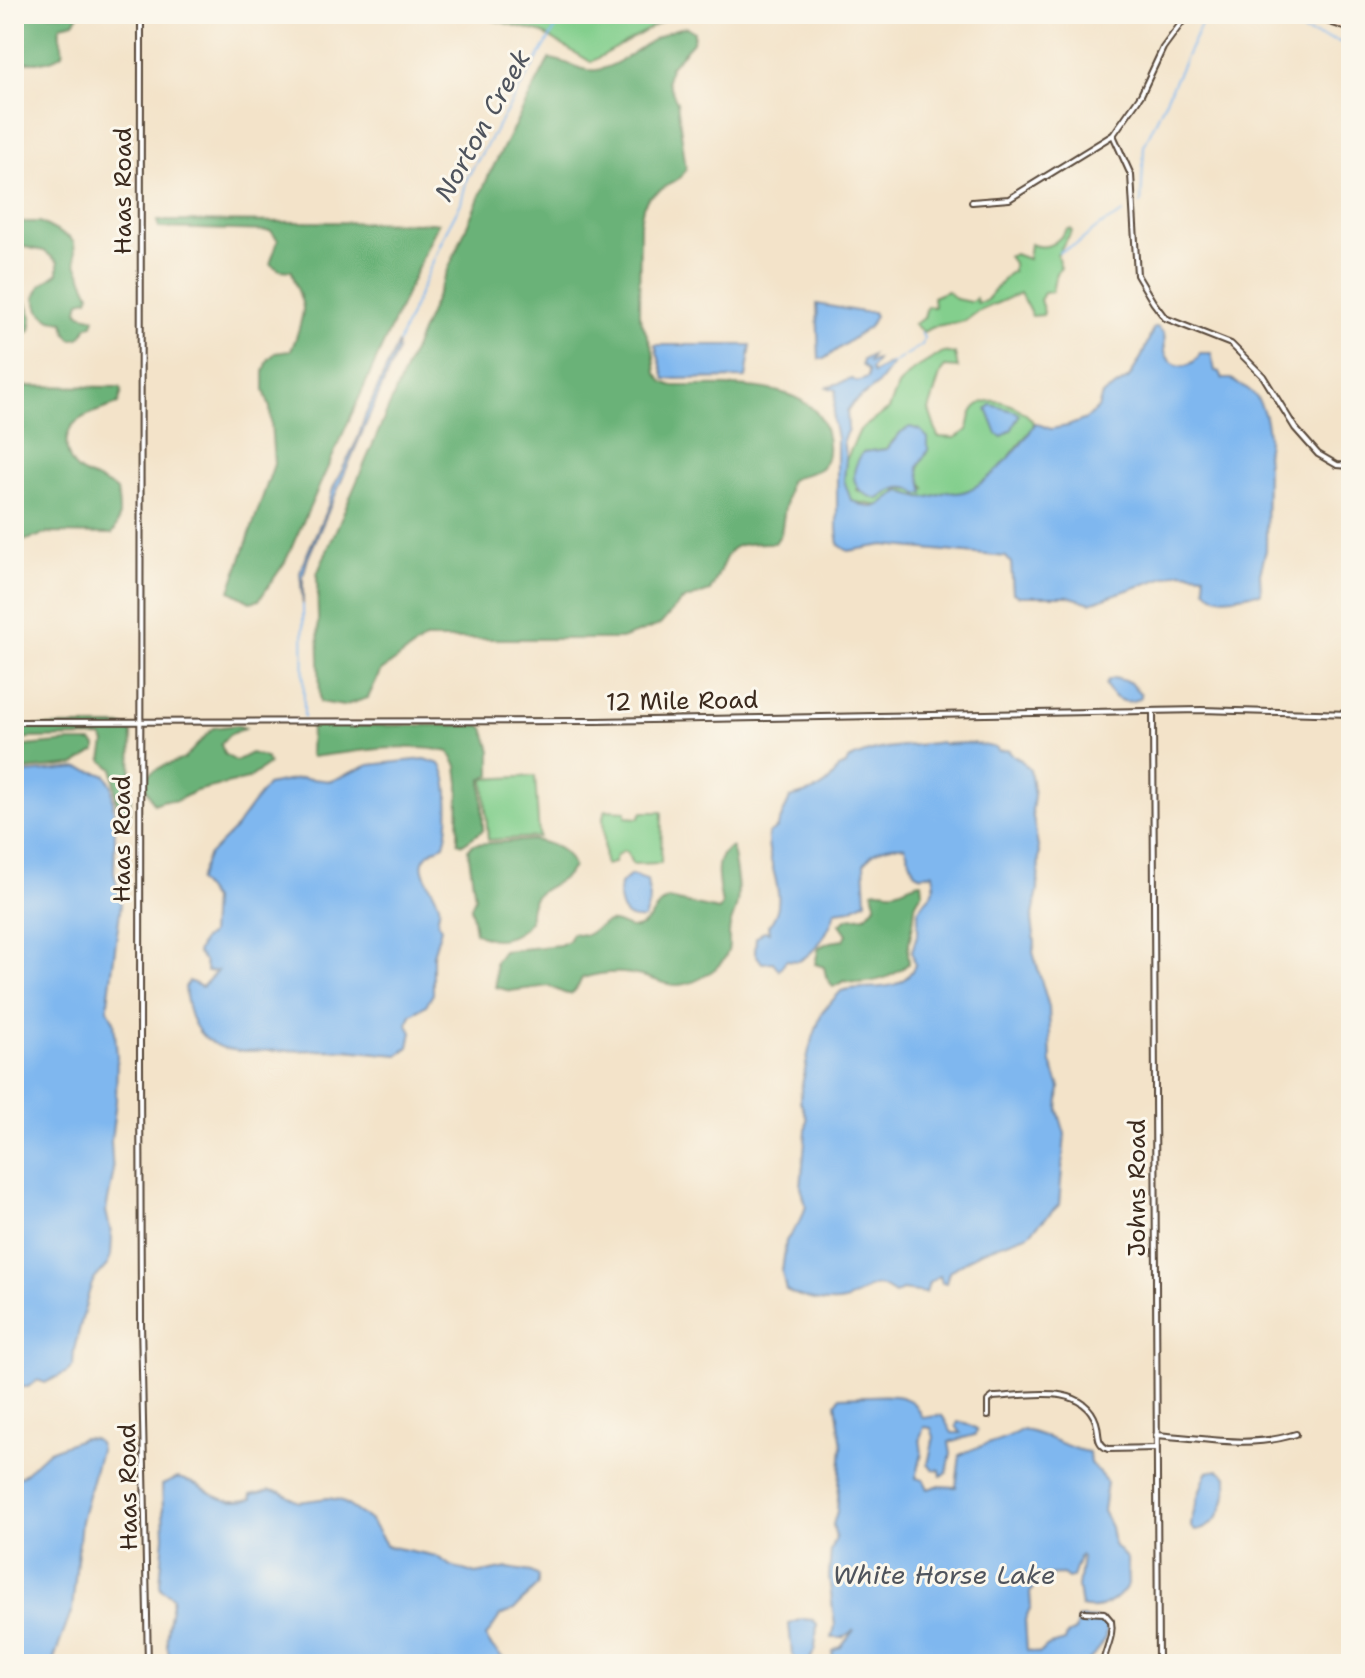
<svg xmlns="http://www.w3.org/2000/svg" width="1365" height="1678" font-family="'Shantell Sans',sans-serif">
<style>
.green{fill:#83cf8d;stroke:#5f7c56;stroke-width:2;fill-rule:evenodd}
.forest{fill:#6ab278;stroke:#526e4b;stroke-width:2}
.water{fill:#7fb7ef;stroke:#5d7086;stroke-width:2}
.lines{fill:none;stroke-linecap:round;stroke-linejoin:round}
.stream{stroke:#7fb7ef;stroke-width:2}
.minor-casing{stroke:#574638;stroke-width:8}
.secondary-casing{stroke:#574638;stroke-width:10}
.minor{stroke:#fff;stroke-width:4}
.secondary{stroke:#fce5cf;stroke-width:6}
.labels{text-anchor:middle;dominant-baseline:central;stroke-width:6;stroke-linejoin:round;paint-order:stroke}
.street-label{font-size:24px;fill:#3b2a1e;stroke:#fbf7ec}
.water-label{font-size:26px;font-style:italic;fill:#4f545d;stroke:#fbf7ec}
</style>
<rect width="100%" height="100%" fill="#fbf7ec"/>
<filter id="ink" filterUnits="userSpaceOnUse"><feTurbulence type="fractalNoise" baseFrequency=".0125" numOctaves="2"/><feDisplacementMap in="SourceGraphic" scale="16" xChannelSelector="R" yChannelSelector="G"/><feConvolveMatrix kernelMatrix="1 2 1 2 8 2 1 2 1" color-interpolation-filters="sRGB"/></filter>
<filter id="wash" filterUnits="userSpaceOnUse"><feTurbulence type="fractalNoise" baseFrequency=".006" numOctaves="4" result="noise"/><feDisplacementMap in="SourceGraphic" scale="32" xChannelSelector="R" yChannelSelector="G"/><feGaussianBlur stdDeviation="1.8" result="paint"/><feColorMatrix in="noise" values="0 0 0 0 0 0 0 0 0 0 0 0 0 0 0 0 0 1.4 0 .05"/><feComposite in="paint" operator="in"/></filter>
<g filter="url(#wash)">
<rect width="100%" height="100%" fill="#f3e3c9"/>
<g class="green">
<polygon points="469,14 675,14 591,62 540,32"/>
<path d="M1067,229h4l1,2 -15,24 4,13 -5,5 -4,19 -8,1 -4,7 4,12 -1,3 -11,1 -12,-23 -43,19 -12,9 -29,5 -13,6 -9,-8 10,-6 3,-12 7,1 -1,-10 14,-6 9,8 14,3 6,-4 1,5 9,-2 21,-26 6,-4v-8l-5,-7 7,-2 13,5 2,-15c17,7 27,-1 37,-15z"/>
<path d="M943,352l12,2 3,14 -13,-1 -4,5 -12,38 9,27 17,1 13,-8c1,-6 2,-14 5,-19 13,-22 53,-4 61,13l-2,5 -35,43 -24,17 -17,5 -8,-3 -22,8 -23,-6 -23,13 -25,-4 -6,-4 -5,-16 2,-22 14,-30 29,-21 9,-23 14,-15zM901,432l27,18c-10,14 -14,24 -3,38l-32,1 -15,10 -21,-9 6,-38 23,-3z"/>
<polygon points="535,776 539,837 488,840 484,779"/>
<polygon points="606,810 626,811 626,817 639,818 642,812 662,812 661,863 632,864 627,852 623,851 616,856 614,863 605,865 603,816"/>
</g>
<g class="forest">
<path d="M14,14h65v1l-5,7 -13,3c-5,11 4,19 1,29 -14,11 -31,8 -48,7z"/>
<path d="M687,27l7,5 -1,10 -23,25 -3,14 10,21 9,67 -5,8 -33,21 -5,9 -3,16 -1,92 14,35 3,23 7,9 10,4c44,1 140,-10 153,46 3,12 4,26 -4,35 -7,7 -21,6 -33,14l-8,53 -6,9c-56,-1 -41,5 -65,48l-29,10 -21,24 -39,14h-196l-45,33 -12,26 -25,8 -23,-4 -3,-128 171,-397 61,-118c18,1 30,13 48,11 30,-5 56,-40 90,-43z"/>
<path d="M157,221l281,2 -153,339 -26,38 -9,2 -20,-11 44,-127 -4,-56 -6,-18v-18l4,-12 7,-7 15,-2c5,-7 13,-34 13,-43 0,-6 -9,-26 -11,-37l-12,-1 -10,-6 8,-24 -7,-9 -112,-3z"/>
<path d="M14,222h26l30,16 4,5 2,21 14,30 -2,5 -8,2 -2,9 2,4 15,4 -2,7 -5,1c-6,8 -5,13 -17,13l-5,-7 -2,-10 -13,-2 -6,-4 -6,-6 -4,-12 5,-12 18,-13v-11l-14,-11 -30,-6z"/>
<polygon points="19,300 26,301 32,317 30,331 25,334 14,330 14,301"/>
<path d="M14,386l106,1 2,4 -4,13c-23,9 -56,13 -51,45 1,8 5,16 11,21 11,9 26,9 39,21 2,15 5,30 -5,43l-64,-1 -34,11z"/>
<polygon points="236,725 245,728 229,735 221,744 224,754 236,761 251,753 266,758 269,764 248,779 196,791 176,801 165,800 154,804 144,784 149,774 163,766 184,759 213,728"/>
<path d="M480,725l4,3 7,23v24l-9,4 1,51 -20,14 -5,-2 1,-59 -2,-17 -8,-14c-39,-10 -97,0 -137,5l-2,-2 1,-29z"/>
<polygon points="14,726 123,726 132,733 130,819 128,822 123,822 118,818 113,769 102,760 105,743 102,737 28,738 14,742"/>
<polygon points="69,742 92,742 96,746 96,751 74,765 14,771 14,747"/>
<path d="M534,840c17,4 34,8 39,27 -15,25 -46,16 -43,54 -14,18 -36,24 -55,11l-4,-25 4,-10 -7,-48 6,-5z"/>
<path d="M732,847c2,17 8,38 5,56 -1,8 -5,15 -7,23 -2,8 0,17 -2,25 -5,17 -32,33 -49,34 -9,1 -21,-4 -30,-7 -25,-7 -42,-7 -67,0 -10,23 -14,17 -33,8l-39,5 -14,-4 -1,-25 8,-11 57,-6 8,-4 4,-8 14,2c7,-3 15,-12 23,-13 10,-2 19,10 31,5 13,-6 14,-22 28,-28l51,11 3,-5c-3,-19 -12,-49 10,-58z"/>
<path d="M922,882l1,10c-11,14 -7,14 -10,31 -2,15 -7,23 -4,40 -17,16 -42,23 -65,18l-11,6 -7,-11 -2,-9 -9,-3 4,-17 11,-5 14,-2 3,-6 -7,-10 8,-6 18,-2 10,-12 -3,-13c8,-3 13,1 21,0 10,-2 17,-8 28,-9z"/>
</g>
<g class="water">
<polygon points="817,304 862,312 873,312 875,316 869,327 824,359 819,359"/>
<path d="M1154,327h3l7,6c2,8 -2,18 4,25 10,13 27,8 32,-5h11l4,18 5,1 3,7h9c5,6 10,6 16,10 14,10 19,31 20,47 1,10 -4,17 -1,25l-1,89 -6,23 1,20c-17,0 -42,13 -55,-4l-2,-15 -24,-2 -90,31 -22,-7h-49l-6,-3 -2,-30 -5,-6 -122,-12 -36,6 -9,-6 -2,-15v-92l-4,-18 3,-30 -9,-3 25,-8 5,3 11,-4v-7l-6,-6 1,-5 9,-5 -3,7 8,-2 -6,9 2,4 17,-10 2,2 -15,20 -25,19 -5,7 1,18 -5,11 3,20 -2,20 7,20c31,16 27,1 50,-9 21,8 24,9 47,0 25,13 77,-47 87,-68l16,6 17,-3 18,-7 12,-11 4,-13 27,-17 13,-22z"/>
<polygon points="398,343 397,352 308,558 303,576 303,605 300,573 303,563 328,506 333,488 358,438 365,416"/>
<polygon points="655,345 751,345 746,378 665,379"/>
<polygon points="991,405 1017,412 1019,415 1012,429 1002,437 997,434 987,409"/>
<path d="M910,427l10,3 8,8v12l-10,17 6,26 -6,1c-13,-13 -27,-4 -39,5 -28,-6 -31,-25 -16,-47l24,-3 14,-17z"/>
<path d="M1114,678l15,4 12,12v3c-14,10 -29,2 -35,-12l2,-5z"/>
<path d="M941,742l3,2 29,-1 24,5 1,3 11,-1 1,3 11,7 9,10 4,25 -2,16 7,42 -1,37 -6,30 3,23 -2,9 16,55 2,56 9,24 -2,23 7,24 -6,71 -30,29 -49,18 -31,20 -3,11h-4l-2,-7 -11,7 -3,10 -24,-3 -7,4c-27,-19 -26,0 -51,7 -17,4 -44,-3 -58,-11l-4,-18 4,-31 15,-21 5,-14 -5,-19 6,-68 -7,-18 1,-11 8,-40 13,-38 19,-21c26,-8 60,6 74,-26l-3,-14 6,-19v-21c9,-18 20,-12 15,-38l-11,3 -7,-3 -10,-26c-16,-4 -32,3 -41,17l2,37 -15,8 -16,2c-5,20 -19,41 -36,50l-13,-1 -7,10 -6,-8 -11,1 -7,-10 1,-15 8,-7 5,1 -1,-6c25,-26 -3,-61 0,-92l9,-6 13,-30c20,-6 37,-7 48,-30l8,-3 2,-5c35,-17 57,-12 93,-18z"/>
<path d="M425,759l15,5c11,14 10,63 4,81 -40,16 -14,33 -5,59 2,10 -5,14 2,24l-8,27v39l-7,11 -15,10 -4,9 5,8 -3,15 -11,8 -53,-5 -106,1c-39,-4 -51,-28 -54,-64l4,-6 13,6 15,-16 -10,1 -3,-11 -7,-8 6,-14 7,-4 2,-36 -14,-18 10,-25 25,-25 34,-46 35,-7 29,3 38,-16z"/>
<polygon points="79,768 106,775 112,786 115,835 114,872 121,904 108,1002 108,1010 114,1021 117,1056 116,1101 111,1141 113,1175 106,1211 112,1238 111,1255 108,1264 93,1281 89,1292 74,1350 73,1366 67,1372 45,1383 37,1380 28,1387 14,1387 14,774"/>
<path d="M631,875l16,5 3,20 -6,19c-23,3 -27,-15 -24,-35z"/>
<path d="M867,1396c14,0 32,-3 45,6 5,4 7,11 11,16l19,-3 10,18h9l-5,-7 2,-4 8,1 11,6 -2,6 -26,7 2,12 -4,19 -6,3 -1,-6 -7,-1 -5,-5 6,-27 -3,-9 -7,-1 -4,11 2,16 -6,24 8,2 4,9 9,-3 19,1 4,-32c20,-11 41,-13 61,-25 24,2 46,20 68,22l1,11 17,19 -4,29 8,16 3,18 13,14 1,25c-10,17 -27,28 -47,23l-3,-20 4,-30 -2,-2 -8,22 -4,1 -5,-4 -22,1 -11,18 1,13 -6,14 2,30 12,3 9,-7 17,-5 2,-6 8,-4 3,-13 25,1c10,17 -6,34 -18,45h-156l-3,-5 -4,5h-56l-11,-8 -5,4 1,4h-20l2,-13 8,-4 13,-17 -12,8h-10l3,-12 -6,-49 2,-27 5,-12 -3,-13 4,-14 5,-65 -6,-43 4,-6z"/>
<path d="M83,1438c9,0 17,1 17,12l-19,71 -9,89 -20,54h-38v-185l8,-3 27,-25z"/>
<path d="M1219,1470l8,6c2,21 -7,52 -32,55l-4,-4c0,-10 11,-44 16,-55z"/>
<path d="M178,1478c34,8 36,30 74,21l-1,-4 19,-5 11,2 18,10 29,-4 12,2 31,21 16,25 49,10 15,10 25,8 32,-6 23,4 7,4v9l-24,25 -14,6 -14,21c4,13 16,17 22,27l-334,-1c-14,-17 -4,-46 -1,-66l-12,-8 -1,-5 4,-48 -2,-51z"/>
<polygon points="802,1619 813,1620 817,1624 815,1649 809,1662 799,1664 792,1654 789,1624"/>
</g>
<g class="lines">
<g class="stream">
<path d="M494,14c18,12 46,6 67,4"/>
<polyline points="1267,14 1307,33 1351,45"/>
<polyline points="1141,203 1144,146 1206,14"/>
<polyline points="1059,252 1077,244 1098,227 1123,213"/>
<polyline points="398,343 446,231 461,203 467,178 564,14"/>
<polyline points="892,364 922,345 924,338 921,332"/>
<polyline points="303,605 304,717"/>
</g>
</g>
</g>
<g filter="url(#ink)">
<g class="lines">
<defs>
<g id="minor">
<polyline points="141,14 140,1065 141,1322 148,1664"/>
<polyline points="1113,135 1131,175 1137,275 1153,302 1165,318 1231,344 1263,376 1295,428 1318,454 1337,465 1351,466"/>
<polyline points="972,202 1009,199 1113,135 1141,95 1163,48 1188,14"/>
<polyline points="1153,711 1158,1664"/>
<polyline points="14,722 596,721 1201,710 1351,714"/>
<path d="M988,1416v-15l5,-4c32,-1 90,-15 103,25 4,12 -1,21 12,27l48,-1"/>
<path d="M1156,1435c48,3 93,14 140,-1"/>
<path d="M1084,1612l20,1 7,8c3,16 -6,28 -8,43"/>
</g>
<polyline id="secondary" points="1309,14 1351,28"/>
</defs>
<use href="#minor" class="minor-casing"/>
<use href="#secondary" class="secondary-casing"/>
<use href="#minor" class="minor"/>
<use href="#secondary" class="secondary"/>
</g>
</g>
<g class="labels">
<g class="street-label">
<text transform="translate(123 191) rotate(-90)">Haas Road</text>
<text transform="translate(682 701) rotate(-1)">12 Mile Road</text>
<text transform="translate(122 839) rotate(-90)">Haas Road</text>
<text transform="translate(1137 1188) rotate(-90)">Johns Road</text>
<text transform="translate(128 1487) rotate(-91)">Haas Road</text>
</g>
<g class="water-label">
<text transform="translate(482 125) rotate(-61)">Norton Creek</text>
<text x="944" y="1574">White Horse Lake</text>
</g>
</g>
<rect width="1365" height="1678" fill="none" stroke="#fbf7ec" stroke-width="48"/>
</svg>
